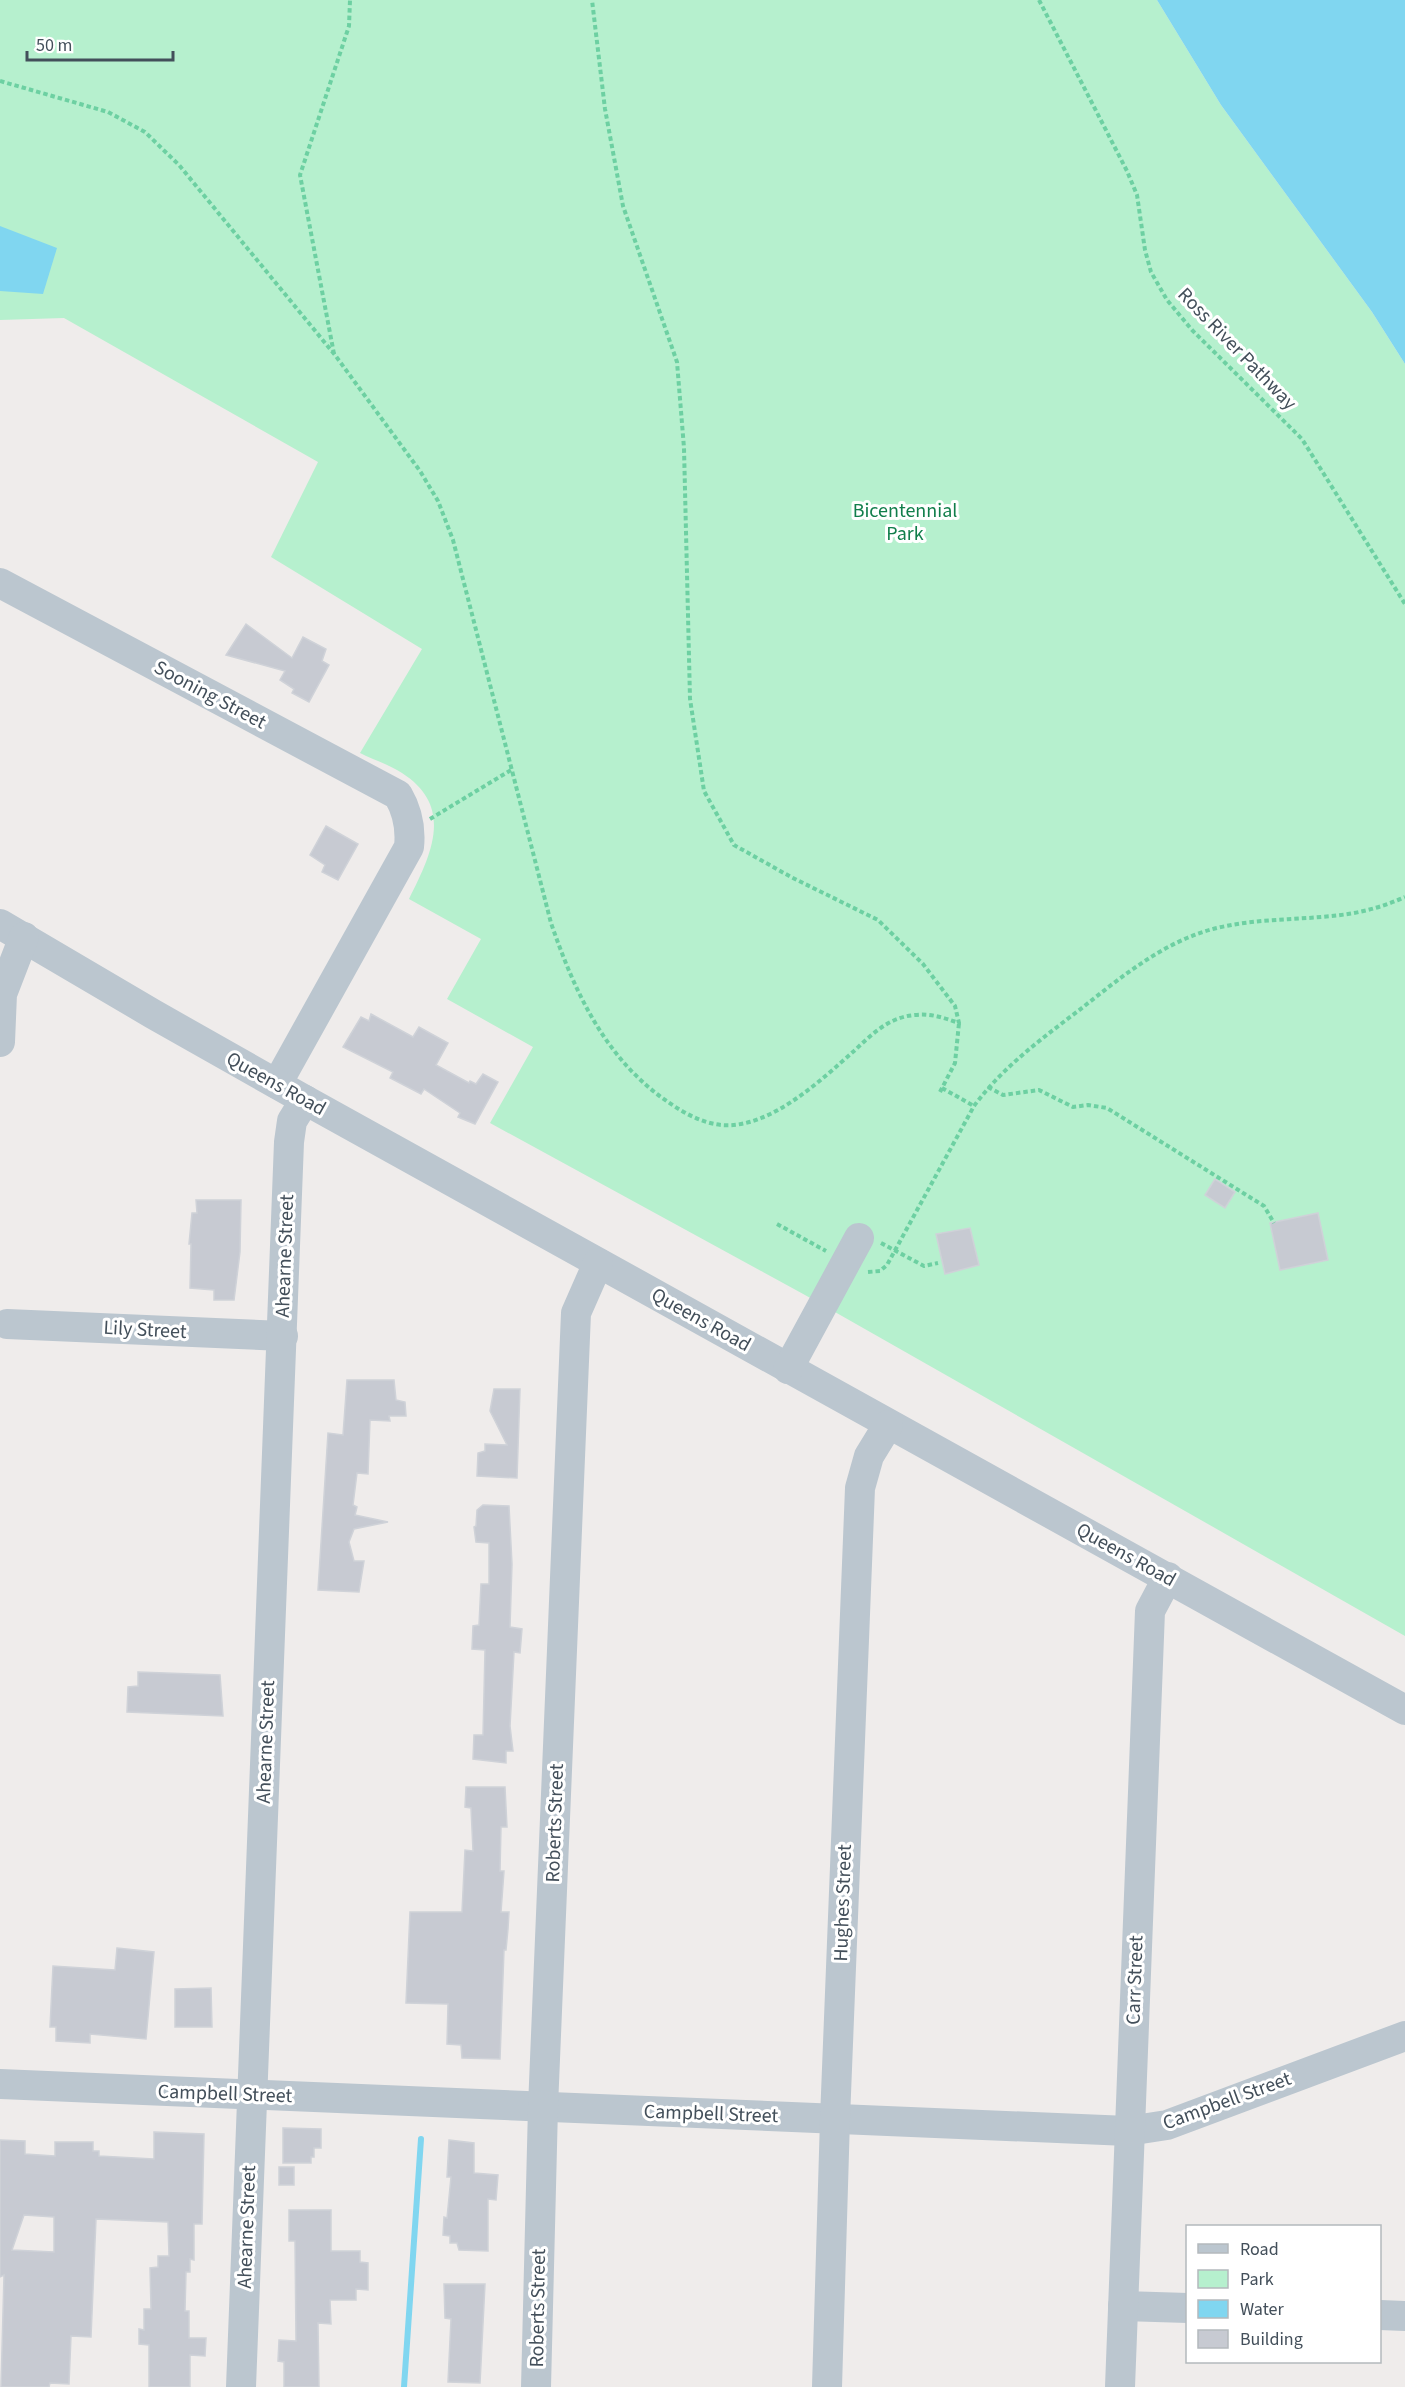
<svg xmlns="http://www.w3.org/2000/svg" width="1405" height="2387" font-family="'Source Sans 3',sans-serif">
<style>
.green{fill:#b6f0ce}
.water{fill:#80d6f0}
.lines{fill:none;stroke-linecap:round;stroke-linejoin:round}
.stream{stroke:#80d6f0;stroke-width:6}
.building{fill:#c7cad2;stroke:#cfd2d8;stroke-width:1.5;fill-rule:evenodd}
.path{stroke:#6dd0a2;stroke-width:4;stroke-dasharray:4.5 3;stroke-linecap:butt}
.minor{stroke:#bbc6cf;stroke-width:30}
.labels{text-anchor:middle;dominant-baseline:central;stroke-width:6;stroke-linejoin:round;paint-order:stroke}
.street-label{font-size:20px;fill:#434f5a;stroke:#fff}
.park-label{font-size:20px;fill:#117e4b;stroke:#fff}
</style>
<rect width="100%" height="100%" fill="#efeceb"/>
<path class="green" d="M0,0h1157l64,105 151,207 33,52v1272l-600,-341 -315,-172 43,-76 -86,-48 34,-60 -72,-40c22,-44 46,-92 -7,-126 -12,-8 -28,-13 -42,-20l62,-104 -151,-92 47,-95 -254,-144 -64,2z"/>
<g class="water">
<polygon points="1157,0 1405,0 1405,364 1372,312 1221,105"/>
<polygon points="0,226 57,248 43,294 0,291"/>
</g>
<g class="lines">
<polyline class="stream" points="404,2387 421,2139"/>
</g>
<g class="building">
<polygon points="246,624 292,658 303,637 326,649 322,661 329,665 309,702 292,693 294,689 280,680 285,671 226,655"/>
<polygon points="326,826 358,844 338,880 322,872 325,865 310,855"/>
<polygon points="371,1014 413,1037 419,1027 448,1043 436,1065 469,1083 470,1081 476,1084 483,1074 498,1082 475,1124 458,1117 460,1113 424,1089 421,1094 390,1078 393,1072 343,1047 361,1017 369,1021"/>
<polygon points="1215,1179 1235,1192 1225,1208 1205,1195"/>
<polygon points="196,1200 241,1200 240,1252 234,1300 214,1300 214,1290 190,1288 191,1244 189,1244 192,1213 197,1213"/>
<polygon points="1318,1213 1328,1260 1280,1270 1270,1223"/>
<polygon points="970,1228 979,1265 945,1274 936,1234"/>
<polygon points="347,1380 394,1380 396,1400 405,1402 406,1416 389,1416 390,1421 370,1420 368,1474 357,1473 353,1505 357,1507 355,1515 388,1522 354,1529 349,1542 354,1561 364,1561 359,1592 318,1590 328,1433 343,1435"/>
<polygon points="494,1389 520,1389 517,1478 477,1476 478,1453 485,1451 485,1444 507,1445 490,1411"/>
<polygon points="483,1505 509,1506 512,1564 510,1627 522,1629 520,1653 514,1652 510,1726 513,1751 506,1751 506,1763 473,1759 474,1735 483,1735 485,1650 472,1649 473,1626 479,1625 481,1584 489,1584 489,1543 476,1542 474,1527 476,1526 477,1510"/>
<polygon points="138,1672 220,1675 223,1716 127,1712 128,1687 138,1686"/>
<polygon points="466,1787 505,1787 507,1827 501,1827 500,1871 504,1871 501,1912 509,1912 508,1929 506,1950 504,1950 500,2059 462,2058 461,2045 447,2044 448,2004 406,2003 410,1912 462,1912 465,1850 473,1851 471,1808 465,1807"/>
<polygon points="117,1948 154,1952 146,2039 90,2034 90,2043 56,2041 56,2027 50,2027 53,1966 115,1970"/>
<polygon points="211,1988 212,2027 175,2027 175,1989"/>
<polygon points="283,2128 321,2129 321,2148 314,2148 314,2157 311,2157 311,2163 283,2163"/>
<path d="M154,2132l50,2 -2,90h-8v36l-4,-1v13h-4l-1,39h4v27h17l-1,18 -15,-1v32h-41v-42l-10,-1v-15l5,1v-21h7l-1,-41 8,-1v-11h11l-1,-34 -72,-3 -5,118 -20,-1 -2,48 -19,-1 -1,4h-48l3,-112 -4,2v-137l25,1v13l30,2v-14h38v9h6v5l55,3zM24,2215l30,2v35l-42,-2z"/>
<polygon points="449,2140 474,2143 474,2173 498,2175 496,2200 488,2199 488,2251 459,2250 457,2243 450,2243 450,2236 443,2235 444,2217 447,2218 451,2177 447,2177"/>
<rect x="279" y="2167" width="15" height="18"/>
<polygon points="289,2210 331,2210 331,2251 360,2251 360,2262 368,2263 368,2290 356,2289 356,2300 330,2300 331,2324 318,2323 319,2387 284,2387 284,2362 278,2361 279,2340 296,2341 295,2241 289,2241"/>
<polygon points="444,2284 485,2284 480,2383 448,2382 451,2319 445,2318"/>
</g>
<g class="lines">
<g class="path">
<polyline points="1039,0 1127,171 1137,195 1145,250 1151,272 1167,300 1192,330 1302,439 1405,604"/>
<path d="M0,81l108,31 37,20 34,33 156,190 85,116 18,30 15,39 98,383c23,67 52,131 110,174 18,13 38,26 61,28 48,4 99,-45 132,-74 18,-17 35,-34 61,-36 16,-2 29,3 44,8l-4,-17 -32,-42 -45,-44 -87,-43 -57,-32 -30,-54 -14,-92 -6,-251 -7,-86 -54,-156 -18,-97 -13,-109"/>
<polyline points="334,354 300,175 349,26 350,0"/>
<polyline points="430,819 511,770"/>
<polyline points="988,1087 1003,1095 1039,1090 1073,1107 1088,1105 1107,1108 1264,1206 1274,1223"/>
<polyline points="942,1088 974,1106"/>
<polyline points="940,1092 955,1063 959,1023"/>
<polyline points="777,1224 826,1251"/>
<polyline points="881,1243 924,1266 938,1263"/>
<path d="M868,1272l12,-1 7,-6 87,-159c29,-39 66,-66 104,-95 45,-35 90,-74 148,-85 40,-8 82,-6 122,-12 20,-3 39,-9 57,-17"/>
</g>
<g class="minor">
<path d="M0,583l398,212c10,17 13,33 11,52l-132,237"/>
<polyline points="0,924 153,1014 305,1100 1405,1710"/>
<polyline points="0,1042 2,994 24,937"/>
<polyline points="7,1324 283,1336"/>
<polyline points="788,1369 859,1238"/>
<polyline points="0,2084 1128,2131 1167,2125 1405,2036"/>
<polyline points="1123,2306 1188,2308"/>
<polyline points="1380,2315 1405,2316"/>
<polyline points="241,2387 289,1142 292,1121 305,1100"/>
<polyline points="536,2387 543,2107 576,1313 598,1263"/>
<polyline points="827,2387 835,2119 860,1488 869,1456 888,1425"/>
<polyline points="1120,2387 1150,1611 1168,1577"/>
</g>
</g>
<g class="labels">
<g class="street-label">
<text transform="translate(1237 349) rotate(46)">Ross River Pathway</text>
<text transform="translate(210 695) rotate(28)">Sooning Street</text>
<text transform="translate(276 1084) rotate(29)">Queens Road</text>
<text transform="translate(285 1256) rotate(-88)">Ahearne Street</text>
<text transform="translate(701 1320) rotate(29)">Queens Road</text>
<text transform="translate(145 1330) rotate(3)">Lily Street</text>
<text transform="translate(1126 1555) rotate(29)">Queens Road</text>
<text transform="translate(266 1742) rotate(-88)">Ahearne Street</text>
<text transform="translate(555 1823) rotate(-88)">Roberts Street</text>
<text transform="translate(843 1903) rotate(-88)">Hughes Street</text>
<text transform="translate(1135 1980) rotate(-88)">Carr Street</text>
<text transform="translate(225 2094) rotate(2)">Campbell Street</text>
<text transform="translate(1227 2101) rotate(-20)">Campbell Street</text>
<text transform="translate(711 2114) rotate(2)">Campbell Street</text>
<text transform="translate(247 2227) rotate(-88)">Ahearne Street</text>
<text transform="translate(538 2308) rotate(-89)">Roberts Street</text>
</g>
<g class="park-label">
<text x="905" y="511">Bicentennial<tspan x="905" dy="23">Park</tspan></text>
</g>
</g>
<rect x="1186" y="2225" width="195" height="138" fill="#ffffff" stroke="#b4b9bd" stroke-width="1.5"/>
<rect x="1198" y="2244" width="30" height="9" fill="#bbc6cf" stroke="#b4b9bd" stroke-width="1.5"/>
<text x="1240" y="2255" font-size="18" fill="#434f5a">Road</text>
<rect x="1198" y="2270" width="30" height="18" fill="#b6f0ce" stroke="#b4b9bd" stroke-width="1.5"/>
<text x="1240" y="2285" font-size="18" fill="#434f5a">Park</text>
<rect x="1198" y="2300" width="30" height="18" fill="#80d6f0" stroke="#b4b9bd" stroke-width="1.5"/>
<text x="1240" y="2315" font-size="18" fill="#434f5a">Water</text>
<rect x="1198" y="2330" width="30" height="18" fill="#c7cad2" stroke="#b4b9bd" stroke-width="1.5"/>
<text x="1240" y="2345" font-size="18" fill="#434f5a">Building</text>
<path d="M27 51v9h146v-9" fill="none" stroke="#434f5a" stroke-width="3"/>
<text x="36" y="51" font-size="18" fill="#434f5a" stroke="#ffffff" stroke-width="4.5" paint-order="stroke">50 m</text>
</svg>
